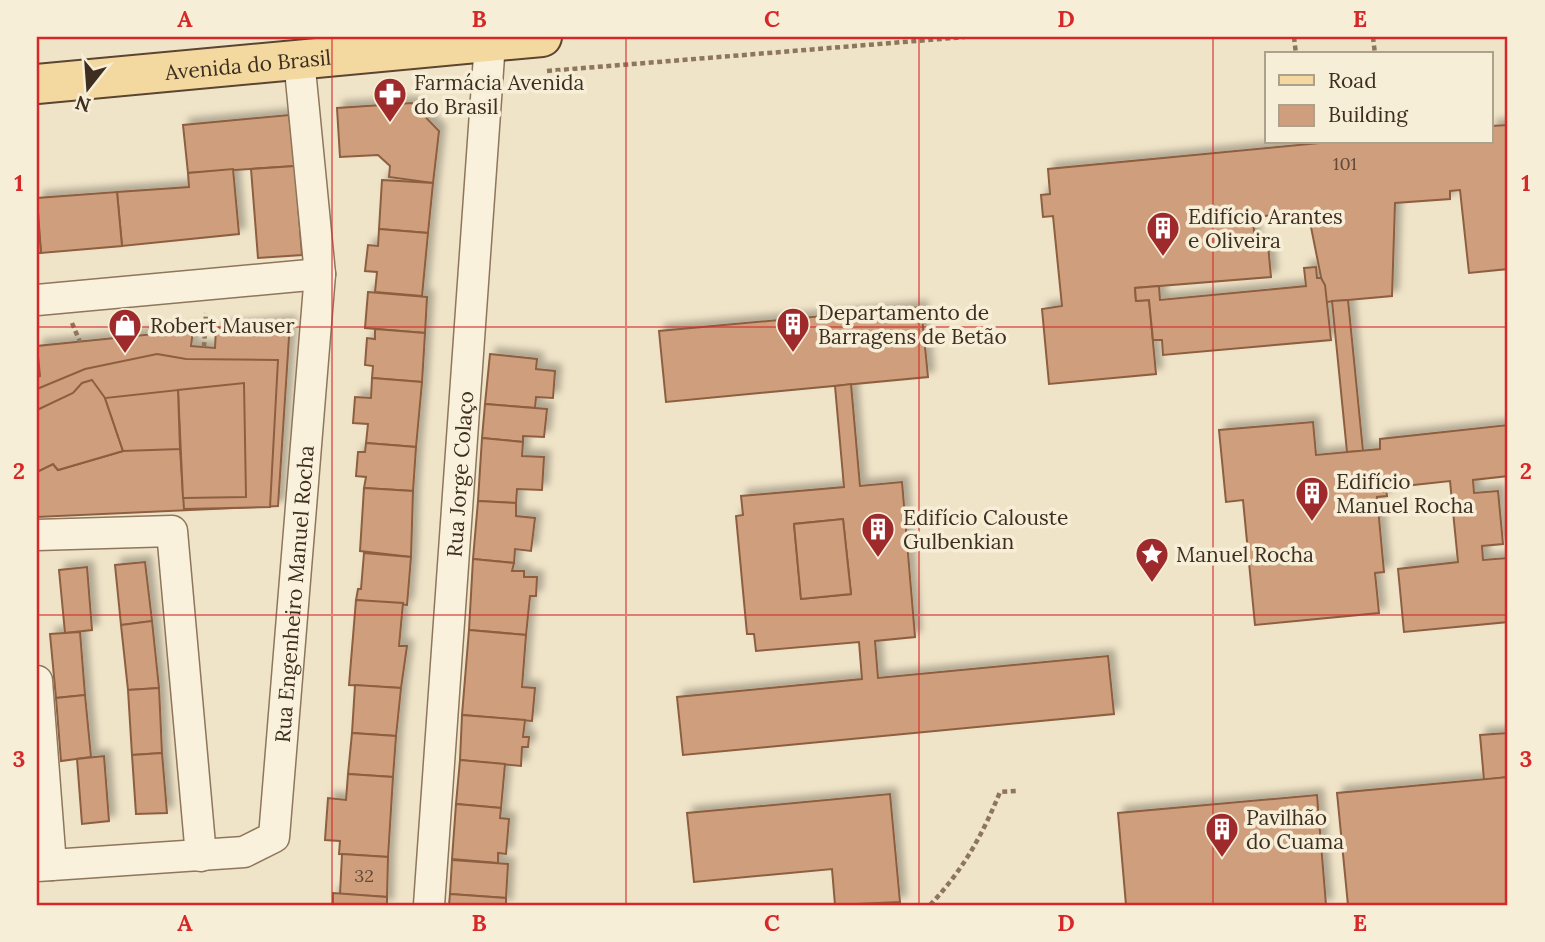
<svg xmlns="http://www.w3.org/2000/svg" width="1545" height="942" font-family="Lora,serif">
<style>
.building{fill:#cf9f7d;stroke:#8d5f41;stroke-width:2;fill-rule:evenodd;filter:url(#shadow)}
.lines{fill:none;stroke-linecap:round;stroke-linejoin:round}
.minor-casing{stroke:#8d765c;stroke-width:33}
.major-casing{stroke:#5b4430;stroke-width:42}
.path{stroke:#8d765c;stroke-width:4.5;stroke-dasharray:5 3.5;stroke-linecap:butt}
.minor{stroke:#faf1dc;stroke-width:30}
.major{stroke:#f3d9a0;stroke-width:38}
.grid{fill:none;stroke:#d62828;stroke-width:2;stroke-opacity:0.55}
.labels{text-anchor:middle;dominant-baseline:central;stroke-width:7;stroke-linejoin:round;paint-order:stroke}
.number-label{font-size:18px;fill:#624a37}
.street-label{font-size:21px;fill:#3d2e20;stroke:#f7eed8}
.poi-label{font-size:21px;fill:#3d2e20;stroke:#f7eed8;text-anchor:start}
.neatline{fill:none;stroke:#d62828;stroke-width:2.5}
.grid-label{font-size:23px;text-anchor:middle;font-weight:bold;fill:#d62828}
</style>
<defs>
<filter id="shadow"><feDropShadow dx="6" dy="-6" stdDeviation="3.5" flood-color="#0004"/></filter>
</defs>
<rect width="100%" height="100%" fill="#f0e4c8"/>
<g class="building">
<polygon points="412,103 439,131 433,183 389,177 390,166 378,155 340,157 337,108"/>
<polygon points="289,115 295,166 188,173 183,125"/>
<polygon points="1508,125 1508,269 1469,273 1460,190 1450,191 1450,199 1395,203 1392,296 1326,302 1308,212 1253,217 1255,246 1268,245 1271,277 1135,288 1136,301 1149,300 1156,374 1049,384 1042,309 1062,306 1053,216 1043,217 1041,195 1050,194 1048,169 1330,142 1491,142 1491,126"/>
<polygon points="295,166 302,255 258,258 251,169"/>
<polygon points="233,169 239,234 122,246 117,192 189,187 188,173"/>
<polygon points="382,180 433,183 428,233 379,229"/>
<polygon points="117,192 122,246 41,253 37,198"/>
<polygon points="37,207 41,253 37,253"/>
<polygon points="379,229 428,233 422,296 375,292 377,272 365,271 368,245 378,246"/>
<polygon points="1316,267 1317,278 1321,278 1325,285 1331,340 1163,355 1162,340 1153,340 1149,300 1136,301 1135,288 1159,286 1160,300 1306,286 1304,268"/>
<polygon points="368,292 427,297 425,333 365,328"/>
<polygon points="1348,300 1363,451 1347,452 1332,301"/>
<polygon points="921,307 928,377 666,402 659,331"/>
<polygon points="290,322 278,506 37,517 37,377 40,376 37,346 193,330 191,346 215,348 216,328"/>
<polygon points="375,329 425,333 422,382 372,378 373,366 365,365 367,338 375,339"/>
<polygon points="157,354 186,359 278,360 270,507 184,509 180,449 130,449 58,470 53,464 37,472 37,389 85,369"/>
<polygon points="490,354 537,359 536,369 555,371 553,398 536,397 535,408 485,404"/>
<polygon points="372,378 422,382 416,447 366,443 368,424 353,423 355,397 371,398"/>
<polygon points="92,380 105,398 123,451 58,470 53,464 37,472 37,410 73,393 82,383"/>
<polygon points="244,383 246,497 183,498 178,390"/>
<path d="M851,384l9,102 42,-4 13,155 -40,4 3,37 230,-22 6,58 -431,41 -6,-58 185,-18 -3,-37 -103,9 -2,-17h-7l-11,-118 7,-1 -2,-19 103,-9 -9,-101zM843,519l8,75 -50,5 -7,-75z"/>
<polygon points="178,390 180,449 123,451 105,398"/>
<polygon points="485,404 547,409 544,437 523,436 523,442 482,438"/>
<polygon points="1313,422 1316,455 1380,449 1380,439 1508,425 1508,476 1473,480 1474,493 1498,491 1503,544 1482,546 1483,560 1508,558 1508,622 1404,632 1398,569 1458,562 1450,481 1386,488 1387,496 1377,497 1384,572 1375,573 1379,613 1255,625 1243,500 1226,502 1219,430"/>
<polygon points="482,438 523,442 522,456 544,457 542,490 517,489 516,503 478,501"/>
<polygon points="366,443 416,447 413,491 364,488 366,477 356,476 358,452 365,452"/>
<polygon points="364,488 413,491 411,557 360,551"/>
<polygon points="478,501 516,503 516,516 535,518 531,551 515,549 514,563 473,559"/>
<polygon points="843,519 851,594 801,599 794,524"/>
<polygon points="364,553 411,557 407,605 356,600 358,589 361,589"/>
<polygon points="473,559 514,563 512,571 524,571 524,577 537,577 536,596 530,596 526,635 469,630"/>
<polygon points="145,562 152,621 121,625 115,565"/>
<polygon points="87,567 92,630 65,633 59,570"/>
<polygon points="356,600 403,603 399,646 407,646 401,688 349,685"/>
<polygon points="152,621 159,688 128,690 121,625"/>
<polygon points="469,630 526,635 522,687 535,688 532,721 462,715"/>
<polygon points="80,632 85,695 56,698 50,634"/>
<polygon points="355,685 401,688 396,736 352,733"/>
<polygon points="159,688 162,753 132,755 128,690"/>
<polygon points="85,695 91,757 61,761 56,698"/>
<polygon points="462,715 525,720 523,737 529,737 528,747 522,747 521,766 460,760"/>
<polygon points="352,733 396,736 393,777 348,774"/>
<polygon points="1508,733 1508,777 1484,780 1480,735"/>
<polygon points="162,753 167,813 136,814 132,755"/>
<polygon points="104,756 109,821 82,824 77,759"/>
<polygon points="460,760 505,764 501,808 456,804"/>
<polygon points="348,774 393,777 388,857 339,854 340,841 325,840 328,798 346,800"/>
<polygon points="1508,777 1508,905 1348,905 1337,793"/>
<polygon points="890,794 900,902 835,905 832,869 694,882 687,813"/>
<polygon points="1317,795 1326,905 1126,905 1118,813"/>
<polygon points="456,804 501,808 500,818 509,819 506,854 498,853 498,863 452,859"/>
<polygon points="342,854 388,857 387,897 340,894"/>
<polygon points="452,860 508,864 506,898 450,894"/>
<polygon points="333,893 387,897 387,905 333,905"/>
<polygon points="450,894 506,898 506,905 449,905"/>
</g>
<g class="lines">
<defs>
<g id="minor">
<polyline points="37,300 320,274"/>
<polyline points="37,535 172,531 201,856"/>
<polyline points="37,681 51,865"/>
<path id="s1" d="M37,866l207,-14 30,-15 46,-563 -21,-215"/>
<path id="s2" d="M429,905l61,-863"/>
</g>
<g id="major">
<path id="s3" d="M37,84l505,-47"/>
</g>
</defs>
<use href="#minor" class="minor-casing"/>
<use href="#major" class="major-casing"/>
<g class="path">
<polyline points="1294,37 1296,54"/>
<polyline points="1373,37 1375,54"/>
<polyline points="547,71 965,37"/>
<polyline points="72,323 80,342"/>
<polyline points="204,347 206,313"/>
<path d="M930,905c33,-35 52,-69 70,-113l17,-1"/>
</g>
<use href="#minor" class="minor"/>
<use href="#major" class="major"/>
</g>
<path class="grid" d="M332,37v868M626,37v868M919,37v868M1213,37v868M37,327h1471M37,615h1471"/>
<defs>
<symbol id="pharmacy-pin" viewBox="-11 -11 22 30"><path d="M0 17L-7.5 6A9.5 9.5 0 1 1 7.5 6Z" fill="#9e2a2b" stroke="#f7eed8"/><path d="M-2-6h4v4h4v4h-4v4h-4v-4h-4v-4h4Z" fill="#fff"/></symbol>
<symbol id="building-pin" viewBox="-11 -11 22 30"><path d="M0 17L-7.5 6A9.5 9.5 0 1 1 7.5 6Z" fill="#9e2a2b" stroke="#f7eed8"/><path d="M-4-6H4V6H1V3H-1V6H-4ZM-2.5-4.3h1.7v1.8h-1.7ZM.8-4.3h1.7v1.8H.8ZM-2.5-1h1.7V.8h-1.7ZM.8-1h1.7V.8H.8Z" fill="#fff"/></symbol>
<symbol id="shop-pin" viewBox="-11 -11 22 30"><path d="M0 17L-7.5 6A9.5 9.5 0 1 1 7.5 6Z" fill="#9e2a2b" stroke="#f7eed8"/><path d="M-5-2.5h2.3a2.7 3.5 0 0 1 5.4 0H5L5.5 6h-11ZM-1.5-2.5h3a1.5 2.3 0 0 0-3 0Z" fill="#fff"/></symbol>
<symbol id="sight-pin" viewBox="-11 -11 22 30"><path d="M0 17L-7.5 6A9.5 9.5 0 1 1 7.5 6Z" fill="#9e2a2b" stroke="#f7eed8"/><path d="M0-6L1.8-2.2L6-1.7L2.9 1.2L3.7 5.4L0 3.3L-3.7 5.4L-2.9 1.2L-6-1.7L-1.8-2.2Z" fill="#fff"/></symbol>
</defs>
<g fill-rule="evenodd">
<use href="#pharmacy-pin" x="371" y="75" width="38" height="52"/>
<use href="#building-pin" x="1144" y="209" width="38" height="52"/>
<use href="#building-pin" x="774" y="305" width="38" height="52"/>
<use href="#shop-pin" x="106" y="306" width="38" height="52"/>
<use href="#building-pin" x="1293" y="474" width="38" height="52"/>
<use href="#building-pin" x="859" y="510" width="38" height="52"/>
<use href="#sight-pin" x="1133" y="535" width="38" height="52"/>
<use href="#building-pin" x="1203" y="810" width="38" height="52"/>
</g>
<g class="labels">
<g class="number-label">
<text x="1345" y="163">101</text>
<text x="364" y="875">32</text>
</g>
<g class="street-label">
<text stroke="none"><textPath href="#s3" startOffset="212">Avenida do Brasil</textPath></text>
<text stroke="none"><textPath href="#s2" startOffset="432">Rua Jorge Colaço</textPath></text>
<text stroke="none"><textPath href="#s1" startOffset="485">Rua Engenheiro Manuel Rocha</textPath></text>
</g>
<g class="poi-label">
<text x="414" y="82">Farmácia Avenida<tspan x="414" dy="24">do Brasil</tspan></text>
<text x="1188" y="216">Edifício Arantes<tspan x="1188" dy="24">e Oliveira</tspan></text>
<text x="818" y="312">Departamento de<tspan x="818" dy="24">Barragens de Betão</tspan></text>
<text x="150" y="325">Robert Mauser</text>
<text x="1336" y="481">Edifício<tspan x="1336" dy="24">Manuel Rocha</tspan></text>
<text x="903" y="517">Edifício Calouste<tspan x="903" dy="24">Gulbenkian</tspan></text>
<text x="1176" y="554">Manuel Rocha</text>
<text x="1246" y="817">Pavilhão<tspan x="1246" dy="24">do Cuama</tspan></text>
</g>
</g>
<rect width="1545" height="942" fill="none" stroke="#f7eed8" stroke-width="77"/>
<rect x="1265" y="52" width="228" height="91" fill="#f7eed8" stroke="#ada18e" stroke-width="2"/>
<rect x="1279" y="75" width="35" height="10" fill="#f3d9a0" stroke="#ada18e" stroke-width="2"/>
<text x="1328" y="88" font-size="21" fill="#3d2e20">Road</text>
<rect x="1279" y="105" width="35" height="21" fill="#cf9f7d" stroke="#ada18e" stroke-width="2"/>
<text x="1328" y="122" font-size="21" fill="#3d2e20">Building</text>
<g transform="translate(88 88) rotate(197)" stroke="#f7eed8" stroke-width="5" paint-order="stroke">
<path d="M0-5L12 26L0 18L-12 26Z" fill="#3d2e20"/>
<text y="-10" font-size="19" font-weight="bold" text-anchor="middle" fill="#3d2e20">N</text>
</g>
<rect x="38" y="38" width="1468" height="866" class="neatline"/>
<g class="grid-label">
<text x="185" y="27">A</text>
<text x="479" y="27">B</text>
<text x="772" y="27">C</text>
<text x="1066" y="27">D</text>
<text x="1360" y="27">E</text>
<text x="19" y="191">1</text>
<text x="1526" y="191">1</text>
<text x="19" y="479">2</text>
<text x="1526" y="479">2</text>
<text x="19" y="767">3</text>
<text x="1526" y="767">3</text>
<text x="185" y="931">A</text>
<text x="479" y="931">B</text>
<text x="772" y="931">C</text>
<text x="1066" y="931">D</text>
<text x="1360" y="931">E</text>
</g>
</svg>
